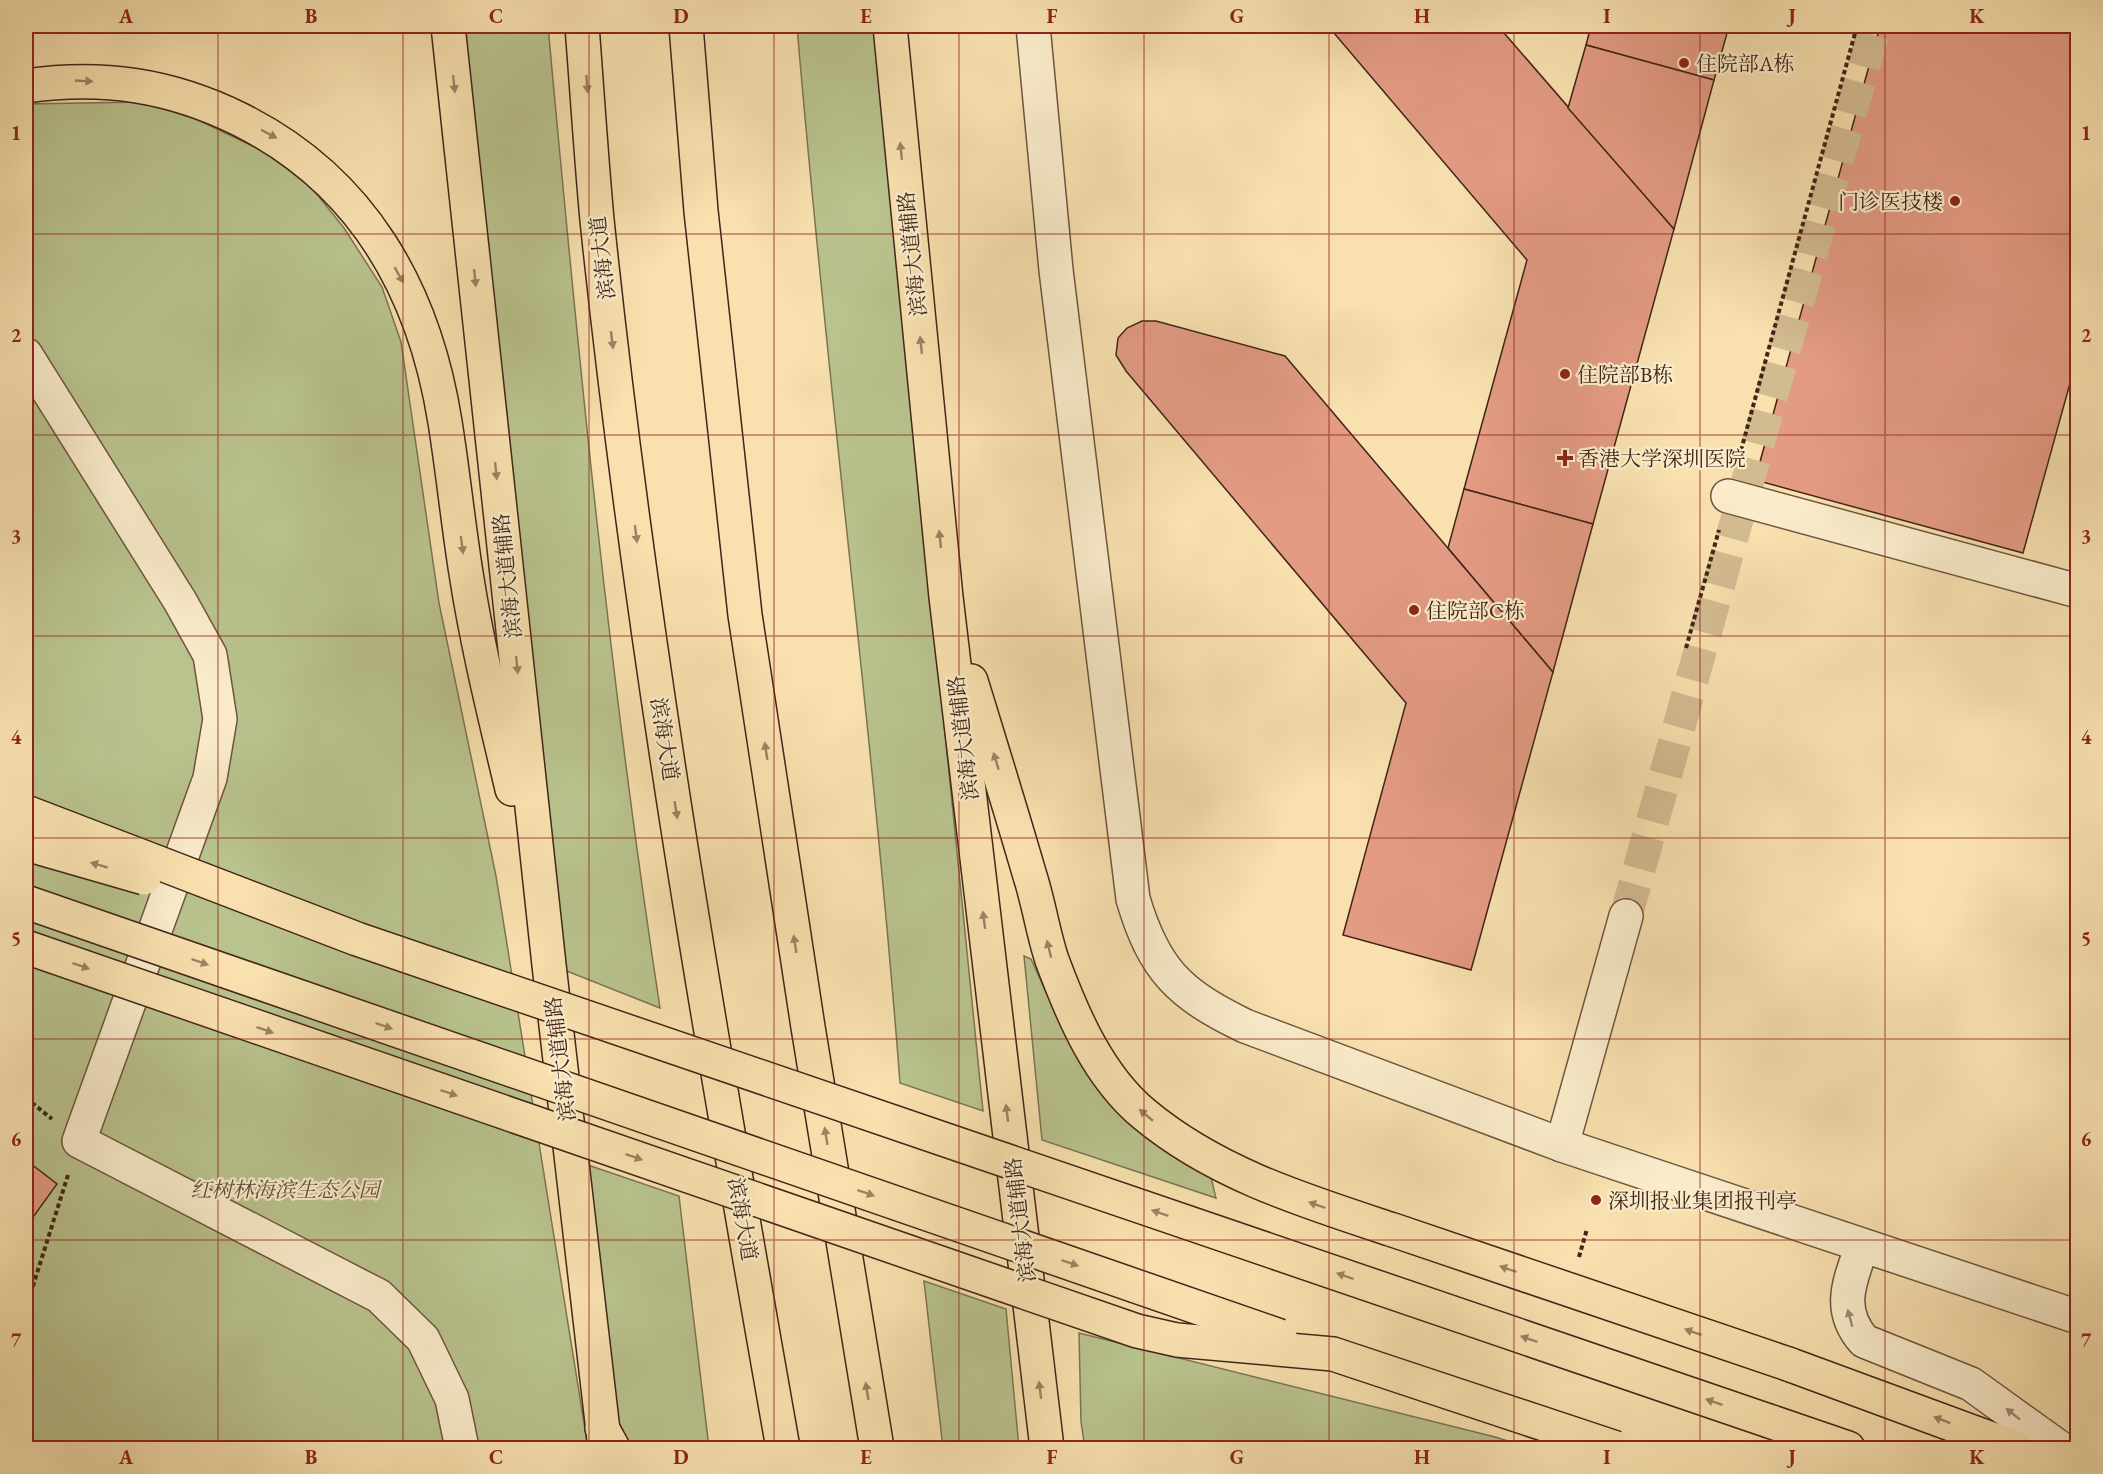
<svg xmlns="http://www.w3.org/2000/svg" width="2103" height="1474" font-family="'EB Garamond','Noto Serif SC',serif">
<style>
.green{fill:#b9c38e;stroke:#7d7454;stroke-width:1.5}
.building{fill:#e39b84;stroke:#412519;stroke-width:1.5}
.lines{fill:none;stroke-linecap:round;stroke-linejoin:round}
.minor-tunnel{stroke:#d3bb91;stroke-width:33;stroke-dasharray:33 16;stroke-linecap:butt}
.minor-casing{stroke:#6f543e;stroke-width:36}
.major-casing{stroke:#412519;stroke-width:36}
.highway-casing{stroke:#412519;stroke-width:36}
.path{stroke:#412519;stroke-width:4;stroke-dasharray:4.5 3;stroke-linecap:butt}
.minor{stroke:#faeccb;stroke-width:33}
.major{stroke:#f8e1af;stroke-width:33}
.highway{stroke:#f8e1af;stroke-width:33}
.major-bridge-casing{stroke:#412519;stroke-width:36;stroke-linecap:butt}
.major-bridge{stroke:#f8e1af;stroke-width:33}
.oneway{fill:#9c8364}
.oneway2{fill:#9e8872}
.grid{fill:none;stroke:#8f2418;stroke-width:1.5;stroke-opacity:0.55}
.poi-dot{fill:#8f2418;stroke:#faeccb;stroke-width:2}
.labels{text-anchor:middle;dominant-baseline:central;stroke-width:4.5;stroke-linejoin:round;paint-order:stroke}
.poi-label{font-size:21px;fill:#412519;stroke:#faeccb;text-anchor:start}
.street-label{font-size:21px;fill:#412519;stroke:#faeccb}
.park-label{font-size:21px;font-style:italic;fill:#5f4c36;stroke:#faeccb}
.neatline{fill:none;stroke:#8f2418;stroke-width:2}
.grid-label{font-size:20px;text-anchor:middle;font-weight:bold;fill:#8f2418}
</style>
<rect width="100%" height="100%" fill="#f8e1af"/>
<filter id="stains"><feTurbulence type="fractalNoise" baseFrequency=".00333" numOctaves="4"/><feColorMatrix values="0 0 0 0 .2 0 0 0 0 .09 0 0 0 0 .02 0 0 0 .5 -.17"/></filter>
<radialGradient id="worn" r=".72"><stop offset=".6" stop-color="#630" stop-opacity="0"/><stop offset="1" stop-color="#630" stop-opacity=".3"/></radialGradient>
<g class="green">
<path d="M463,26h85c30,328 62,656 112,982l-101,-40z"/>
<path d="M797,26h77l109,1085 -83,-28c-27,-353 -74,-705 -103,-1057z"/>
<polygon points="141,102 196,119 265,152 312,188 344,228 382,287 401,342 439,603 496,876 588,1448 26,1448 26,104"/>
<polygon points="1024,956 1031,959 1060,1023 1076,1051 1209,1169 1216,1198 1042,1140"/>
<polygon points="585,1164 679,1196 709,1448 630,1448 611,1421"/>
<polygon points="924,1281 1006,1309 1019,1448 943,1448"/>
<polygon points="1079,1333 1495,1437 1530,1448 1085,1448 1081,1422"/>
</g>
<g class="building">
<polygon points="1328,26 1498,26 1674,229 1593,524 1464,489 1527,260"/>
<polygon points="1591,26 1729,26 1714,80 1586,45"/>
<polygon points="1880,26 2078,26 2078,377 2072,376 2023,553 1755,480"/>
<polygon points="1586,45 1714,80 1674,229 1568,108"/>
<polygon points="1142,321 1156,321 1285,356 1553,672 1471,970 1343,935 1406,703 1126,371 1116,355 1118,338 1127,328"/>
<polygon points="1464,489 1593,524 1553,672 1448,548"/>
<polygon points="26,1160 57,1184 26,1227"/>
</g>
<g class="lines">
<polyline class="minor-tunnel" points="1626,916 1875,26"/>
<defs>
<g id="minor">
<path d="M1033,26l23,244 77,629c21,71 46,95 112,127l317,119 516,172"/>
<polyline points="26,355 180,601 210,655 220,719 210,778 79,1141 379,1296 423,1339 452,1399 462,1448"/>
<polyline points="1728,496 2078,591"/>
<polyline points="1562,1145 1626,916"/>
<path d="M1862,1246c-12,35 -26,63 2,95l107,43 89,64"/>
</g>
<g id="major">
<polyline points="448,26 549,965 605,1448"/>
<polyline points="890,26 946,597 1047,1448"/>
<path d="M26,86c76,-11 144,-1 213,33 123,61 185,171 206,303 8,50 13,101 21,151 11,72 29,144 46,216"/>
<path d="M971,681c20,65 40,130 59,195 9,28 13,57 22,84 20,54 46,116 92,154 72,60 161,87 249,116"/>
<polyline points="1788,1364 2016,1448"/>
<polyline points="1769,1421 1848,1448"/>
</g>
<g id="highway">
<path d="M582,26c5,64 9,129 15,194 43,412 114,821 186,1228"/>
<polyline points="686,26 701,211 745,615 808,1027 877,1448"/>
<polyline points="602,1428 613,1448"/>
</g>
</defs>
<use href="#minor" class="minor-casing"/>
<use href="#major" class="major-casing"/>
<use href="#highway" class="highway-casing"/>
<g class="path">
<polyline points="1737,465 1857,26"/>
<polyline points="1686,648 1719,530"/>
<polyline points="26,1098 52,1119"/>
<polyline points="1579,1257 1587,1229"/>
<polyline points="26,1308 68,1175"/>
</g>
<use href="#minor" class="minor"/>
<use href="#major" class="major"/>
<use href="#highway" class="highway"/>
<defs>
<g id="major-bridge">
<polyline points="26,812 357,939 1769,1421"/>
<polyline points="26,844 144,878"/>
<polyline points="26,902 1280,1336"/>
<polyline points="26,947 1137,1331 1177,1340 1333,1354 1616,1448"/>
<polyline points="1393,1230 1788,1364"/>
</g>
</defs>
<use href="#major-bridge" class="major-bridge-casing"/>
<use href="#major-bridge" class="major-bridge"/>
</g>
<defs><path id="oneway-solid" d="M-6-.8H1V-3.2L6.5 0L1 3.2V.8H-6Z" transform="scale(1.5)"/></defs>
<g class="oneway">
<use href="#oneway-solid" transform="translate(84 81) rotate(3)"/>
<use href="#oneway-solid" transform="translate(454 84) rotate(84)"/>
<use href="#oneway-solid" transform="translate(587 84) rotate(86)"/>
<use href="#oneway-solid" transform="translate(269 134) rotate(28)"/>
<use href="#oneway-solid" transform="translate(901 151) rotate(-96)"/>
<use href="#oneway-solid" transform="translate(399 275) rotate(61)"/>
<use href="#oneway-solid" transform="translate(475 278) rotate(84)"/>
<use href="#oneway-solid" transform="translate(612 340) rotate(83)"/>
<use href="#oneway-solid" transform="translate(921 345) rotate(-96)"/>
<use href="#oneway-solid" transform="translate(496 471) rotate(84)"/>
<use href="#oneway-solid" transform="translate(636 534) rotate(83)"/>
<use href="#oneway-solid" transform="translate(940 539) rotate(-96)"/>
<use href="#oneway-solid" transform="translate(462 545) rotate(82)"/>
<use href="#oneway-solid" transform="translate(517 665) rotate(84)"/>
<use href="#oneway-solid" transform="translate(766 751) rotate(-99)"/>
<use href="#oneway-solid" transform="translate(996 761) rotate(-107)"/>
<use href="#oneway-solid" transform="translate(676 810) rotate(81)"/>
<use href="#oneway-solid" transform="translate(99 865) rotate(-164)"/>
<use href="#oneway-solid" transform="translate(984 920) rotate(-97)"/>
<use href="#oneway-solid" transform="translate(795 944) rotate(-99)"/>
<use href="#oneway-solid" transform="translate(1049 949) rotate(-104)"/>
<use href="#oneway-solid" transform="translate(200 962) rotate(19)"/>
<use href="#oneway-solid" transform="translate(81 966) rotate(19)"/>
<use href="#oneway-solid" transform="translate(384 1026) rotate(19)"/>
<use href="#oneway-solid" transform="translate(265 1030) rotate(19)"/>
<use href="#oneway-solid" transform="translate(449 1093) rotate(19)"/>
<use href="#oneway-solid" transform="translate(1007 1113) rotate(-97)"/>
<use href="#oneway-solid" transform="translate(1146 1115) rotate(-140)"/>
<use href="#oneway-solid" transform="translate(826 1136) rotate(-99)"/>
<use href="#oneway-solid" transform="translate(634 1157) rotate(19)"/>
<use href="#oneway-solid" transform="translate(866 1193) rotate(19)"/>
<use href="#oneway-solid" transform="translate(1317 1205) rotate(-161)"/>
<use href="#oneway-solid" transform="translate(1160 1213) rotate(-161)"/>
<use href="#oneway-solid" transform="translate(1070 1263) rotate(19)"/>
<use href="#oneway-solid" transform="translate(1508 1269) rotate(-161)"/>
<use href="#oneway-solid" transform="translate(1345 1276) rotate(-161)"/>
<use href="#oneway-solid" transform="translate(1693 1332) rotate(-161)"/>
<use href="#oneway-solid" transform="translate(1529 1339) rotate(-161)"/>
<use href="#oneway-solid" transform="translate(1040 1390) rotate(-97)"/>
<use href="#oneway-solid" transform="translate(867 1391) rotate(-99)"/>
<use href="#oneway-solid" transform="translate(1714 1402) rotate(-161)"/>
<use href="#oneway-solid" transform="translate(1942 1420) rotate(-159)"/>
</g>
<g class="oneway2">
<use href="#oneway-solid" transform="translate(1850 1318) rotate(-105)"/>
<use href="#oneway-solid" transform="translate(2013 1414) rotate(-141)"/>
</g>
<path class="grid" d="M218,26v1422M403,26v1422M589,26v1422M774,26v1422M959,26v1422M1144,26v1422M1329,26v1422M1514,26v1422M1700,26v1422M1885,26v1422M26,234h2052M26,435h2052M26,636h2052M26,838h2052M26,1039h2052M26,1240h2052"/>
<g class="poi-dot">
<circle cx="1684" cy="63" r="6"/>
<circle cx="1955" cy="201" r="6"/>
<circle cx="1565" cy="374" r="6"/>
<path d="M1562 449h6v6h6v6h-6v6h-6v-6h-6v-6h6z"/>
<circle cx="1414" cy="610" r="6"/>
<circle cx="1596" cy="1200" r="6"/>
</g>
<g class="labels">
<g class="poi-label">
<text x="1696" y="63">住院部A栋</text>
<text x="1943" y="201" text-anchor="end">门诊医技楼</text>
<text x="1577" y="374">住院部B栋</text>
<text x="1578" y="458">香港大学深圳医院</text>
<text x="1426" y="610">住院部C栋</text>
<text x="1608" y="1200">深圳报业集团报刊亭</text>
</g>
<g class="street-label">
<text transform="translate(912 254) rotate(-96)">滨海大道辅路</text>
<text transform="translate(602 258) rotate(-97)">滨海大道</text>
<text transform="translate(507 576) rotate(-96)">滨海大道辅路</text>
<text transform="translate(963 738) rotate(-97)">滨海大道辅路</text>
<text transform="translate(665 739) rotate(81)">滨海大道</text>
<text transform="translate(560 1059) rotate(-97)">滨海大道辅路</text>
<text transform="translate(743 1219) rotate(80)">滨海大道</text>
<text transform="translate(1020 1220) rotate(-97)">滨海大道辅路</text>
</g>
<g class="park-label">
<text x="285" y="1189">红树林海滨生态公园</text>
</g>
</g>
<rect width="2103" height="1474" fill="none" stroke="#f8e1af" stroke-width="66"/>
<rect x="33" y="33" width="2037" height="1408" class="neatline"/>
<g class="grid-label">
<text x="126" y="23">A</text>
<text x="311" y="23">B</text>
<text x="496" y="23">C</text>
<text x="681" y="23">D</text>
<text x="866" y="23">E</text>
<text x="1052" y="23">F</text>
<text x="1237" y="23">G</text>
<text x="1422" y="23">H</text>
<text x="1607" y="23">I</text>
<text x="1792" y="23">J</text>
<text x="1977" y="23">K</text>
<text x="16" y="140">1</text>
<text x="2086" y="140">1</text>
<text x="16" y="342">2</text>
<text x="2086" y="342">2</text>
<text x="16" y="543">3</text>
<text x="2086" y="543">3</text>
<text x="16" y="744">4</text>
<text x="2086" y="744">4</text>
<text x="16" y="945">5</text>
<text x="2086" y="945">5</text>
<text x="16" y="1146">6</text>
<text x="2086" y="1146">6</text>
<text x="16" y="1347">7</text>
<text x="2086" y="1347">7</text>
<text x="126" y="1464">A</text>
<text x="311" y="1464">B</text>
<text x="496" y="1464">C</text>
<text x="681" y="1464">D</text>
<text x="866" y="1464">E</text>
<text x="1052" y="1464">F</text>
<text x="1237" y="1464">G</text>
<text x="1422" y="1464">H</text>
<text x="1607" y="1464">I</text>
<text x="1792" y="1464">J</text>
<text x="1977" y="1464">K</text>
</g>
<rect width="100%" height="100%" filter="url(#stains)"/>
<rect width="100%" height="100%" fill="url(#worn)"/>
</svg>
